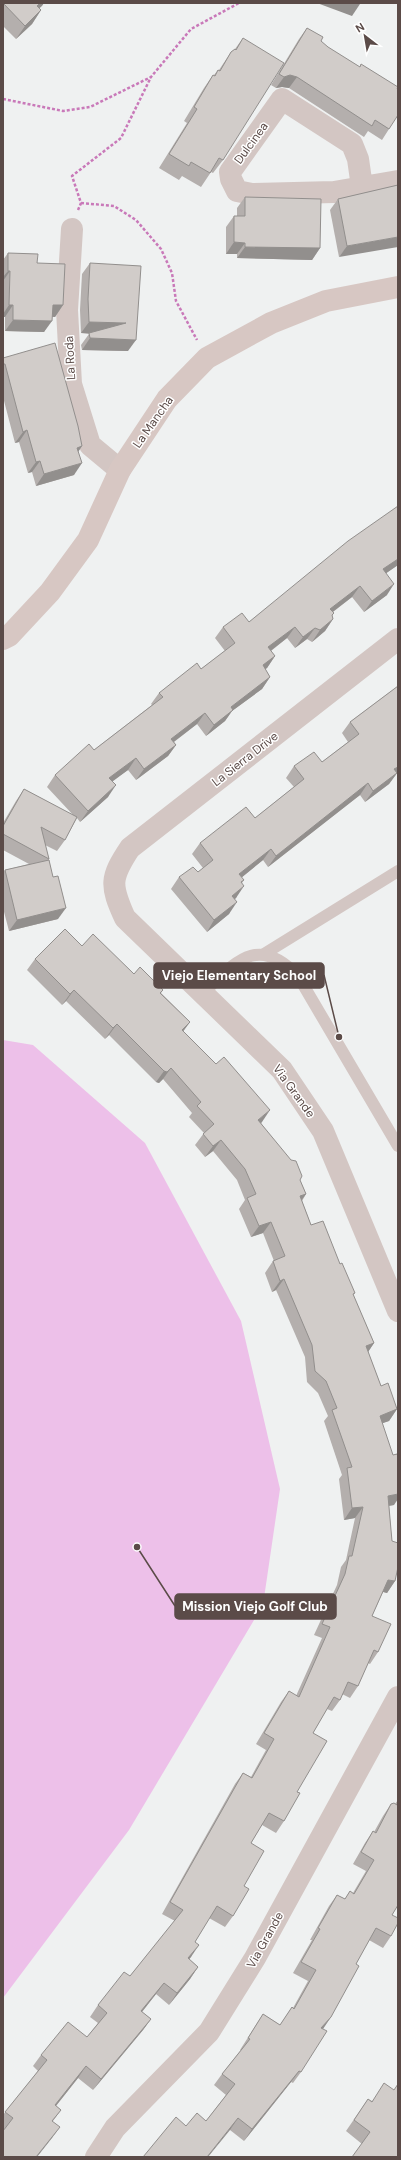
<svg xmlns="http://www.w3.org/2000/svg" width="401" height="2160" font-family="'DM Sans',sans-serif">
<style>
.green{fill:#edc0e9}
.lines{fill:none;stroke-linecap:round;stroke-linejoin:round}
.path{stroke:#c979b9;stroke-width:2.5;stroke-dasharray:3 2;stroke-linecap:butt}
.lane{stroke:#d3c6c3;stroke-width:12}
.street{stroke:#d3c6c3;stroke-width:22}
.secondary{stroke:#d7c7c3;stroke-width:22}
.wall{fill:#b4afad}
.shaded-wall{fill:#928f8d}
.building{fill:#d1ccc9;stroke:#928f8d}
.labels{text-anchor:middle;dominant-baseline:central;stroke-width:3;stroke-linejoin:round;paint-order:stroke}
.street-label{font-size:12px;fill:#5b4b48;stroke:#fff}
.leader{fill:none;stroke:#5b4b48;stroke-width:1.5}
.callout-dot{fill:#5b4b48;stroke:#fff;stroke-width:1.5}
.callout{fill:#5b4b48;stroke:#5b4b48;stroke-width:1.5}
.callout-label{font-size:13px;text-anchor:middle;font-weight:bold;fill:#fff}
</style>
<rect width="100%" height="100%" fill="#eff1f1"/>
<polygon class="green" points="3,1040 33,1045 145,1143 241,1321 280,1489 263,1605 129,1830 3,1998"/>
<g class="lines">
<g class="path">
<polyline points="3,99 63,111 90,107 151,77 191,29 239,3"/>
<polyline points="81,203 114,206 136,220 161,249 172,273 176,301 197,340"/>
<polyline points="78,210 81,203 72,176 121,138 151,77"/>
</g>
<g class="lane">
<polyline points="264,954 398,871"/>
<path d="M202,994c33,-31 55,-61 96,-18l100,170"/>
</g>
<g class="street">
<polyline points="362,187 358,159 352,144 282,99 230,172 231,179 237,191 252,194 334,192 398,181"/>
<polyline points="72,229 67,310 71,384 90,445 120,470"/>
<path d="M398,639l-268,209c-20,30 -20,37 -5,70l157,152 41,61 75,180"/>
<polyline points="96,2157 115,2128 209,2032 255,1958 398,1697"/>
</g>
<polyline class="secondary" points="3,639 9,636 50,592 88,540 120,470 167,399 207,358 271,323 326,301 398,287"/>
</g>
<g class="wall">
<polygon points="3,3 44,3 39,8 41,10 32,24 16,39 3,26"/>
<polygon points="307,28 321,41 389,129 382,140 368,131 364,137 289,88 282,87 276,88 271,85 299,39"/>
<polygon points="243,38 223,160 213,173 211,172 201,187 182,176 179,180 159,168 187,123 184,121 204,88 213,75 214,75 218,70 219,70 231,52 235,49"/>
<polygon points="398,185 339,257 330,210 338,199"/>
<polygon points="245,197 320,248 312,260 237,258 237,254 226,254 226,227 234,216 237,216 237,208"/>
<polygon points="8,253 37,263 63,305 55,317 52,317 44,332 5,331 5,317 3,317 3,260"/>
<polygon points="90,263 128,351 82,350 81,345 89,334 81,333 80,310 82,274"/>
<polygon points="3,358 82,446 78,452 74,475 36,486 32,472 28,473 19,442 15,443 3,397"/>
<polygon points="398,506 398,565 386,573 387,595 364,612 352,597 333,612 334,613 332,616 333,619 325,631 312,642 307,639 295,648 287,638 271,651 275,656 267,668 265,669 270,677 262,689 232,711 225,721 206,736 197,724 174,742 176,745 168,756 136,780 128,770 112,781 108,797 80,822 77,818 65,840 57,851 45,845 49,859 58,919 9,931 3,908 3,873 5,870 29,864 3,850 3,823 16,801 24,789 74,816 47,787 55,775 94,750 152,705 151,704 159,693 201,669 225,651 215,638 223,627 249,622"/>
<polygon points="398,686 398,772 389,784 365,802 360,795 268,867 263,860 241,878 244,880 242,883 236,898 235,899 229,914 207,932 171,889 179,877 198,872 203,868 192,854 200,843 255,818 294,787 286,778 294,766 322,762 348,742 342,733 350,722"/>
<polygon points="82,946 134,974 163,990 161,993 190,1022 183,1031 262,1122 261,1123 300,1180 306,1194 302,1201 311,1225 340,1264 355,1293 353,1295 374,1343 368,1352 381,1386 397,1409 389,1421 382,1423 394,1505 389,1506 395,1581 387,1593 383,1592 372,1616 378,1652 370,1664 368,1663 358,1686 350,1698 342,1694 340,1700 332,1711 327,1709 313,1733 297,1792 284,1821 276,1833 262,1825 251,1843 244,1886 233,1916 225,1927 209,1918 195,1942 191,1957 189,1959 198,1967 190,1979 169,2005 156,1994 142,2012 151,2019 143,2030 93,2090 78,2078 56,2106 61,2110 53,2121 52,2138 4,2129 3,2128 3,2115 38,2071 33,2066 41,2055 87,2037 98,2023 90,2017 98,2005 130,1976 175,1921 162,1914 235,1784 243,1773 251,1777 266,1750 256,1744 281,1702 289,1691 296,1696 322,1638 314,1635 337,1585 341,1567 346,1560 355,1518 344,1520 339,1479 342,1475 324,1421 328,1416 318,1393 307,1382 305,1357 276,1290 272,1292 265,1273 273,1261 274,1261 263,1233 251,1237 239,1209 245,1200 237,1180 213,1151 205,1157 195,1145 204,1133 189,1117 192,1113 163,1079 159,1083 156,1082 109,1035 105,1039 66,1001 62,1005 27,970 35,959"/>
<polygon points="398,1800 398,1905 392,1915 391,1936 383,1948 369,1940 356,1964 331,2017 323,2028 301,2072 293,2083 291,2082 244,2141 230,2130 186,2126 206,2121 226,2095 214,2085 222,2074 241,2050 240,2050 263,2014 280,2025 292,2007 293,2008 308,1981 293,1973 312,1940 310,1940 329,1906 337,1895 345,1899 350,1891 353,1893 366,1871 353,1864 365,1843 373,1831 374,1832 383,1816 391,1804 395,1804"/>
<polygon points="394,2090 398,2157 362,2144 346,2131 368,2099 372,2101"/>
</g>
<g class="shaded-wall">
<polygon points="40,3 44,3 42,6 27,19 37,6"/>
<polygon points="317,3 356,3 360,4 352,16"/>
<polygon points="41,10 32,24 16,39 25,26"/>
<polygon points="290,75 297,77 289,88 282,87 276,88 284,77"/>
<polygon points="398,237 398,247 339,257 347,246"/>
<polygon points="234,242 245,243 237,254 226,254"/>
<polygon points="245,247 320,248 312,260 237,258"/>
<polygon points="8,271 10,271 3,281 3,277"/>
<polygon points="9,305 13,305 5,317 3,317 3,314"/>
<polygon points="53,305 63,305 55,317 45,316"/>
<polygon points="13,320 52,321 44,332 5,331"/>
<polygon points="89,322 126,323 118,334 81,333"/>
<polygon points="90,338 136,340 128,351 82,350"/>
<polygon points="27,430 19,442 15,443 23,432"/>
<polygon points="82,446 74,458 77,448"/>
<polygon points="40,461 32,472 28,473 36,462"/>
<polygon points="82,463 74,475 36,486 44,474"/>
<polygon points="398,559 398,565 375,581 383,569"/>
<polygon points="394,584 387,595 364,612 372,601"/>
<polygon points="360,586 352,597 322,620 330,609"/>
<polygon points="333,619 325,631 312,642 320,630"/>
<polygon points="295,627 287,638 260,659 268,647"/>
<polygon points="315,628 307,639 295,648 303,637"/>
<polygon points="275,656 267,668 255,677 263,665"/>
<polygon points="270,677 262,689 232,711 225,721 206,736 214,725 231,707"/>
<polygon points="205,713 197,724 163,750 171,739"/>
<polygon points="176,745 168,756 136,780 144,769"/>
<polygon points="136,758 128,770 101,790 109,778"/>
<polygon points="398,767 398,772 386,781 394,769"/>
<polygon points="397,773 389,784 365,802 373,791"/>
<polygon points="368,783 360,795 268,867 276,856"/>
<polygon points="116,785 108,797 80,822 88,811"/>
<polygon points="271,849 263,860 231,886 239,874"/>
<polygon points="244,886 236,898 224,907 232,896"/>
<polygon points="237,902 229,914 207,932 214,920"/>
<polygon points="66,908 58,919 9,931 17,920"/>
<polygon points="74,990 66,1001 62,1005 70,994"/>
<polygon points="190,1022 182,1033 182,1030"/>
<polygon points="117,1024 109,1035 105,1039 113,1028"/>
<polygon points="171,1068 163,1079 159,1083 156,1082 164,1071"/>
<polygon points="270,1110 262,1122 250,1132 258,1120"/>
<polygon points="221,1140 213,1151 205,1157 213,1146"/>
<polygon points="306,1194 298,1205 300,1196"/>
<polygon points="271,1222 263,1233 251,1237 259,1226"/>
<polygon points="284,1279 276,1290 272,1292 280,1281"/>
<polygon points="374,1343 366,1355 366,1346"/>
<polygon points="397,1409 389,1421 372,1427 380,1416"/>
<polygon points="398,1494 398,1499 394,1505 380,1507 388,1496"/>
<polygon points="363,1507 355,1518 344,1520 352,1508"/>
<polygon points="388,1580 395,1581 387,1593 380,1591"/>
<polygon points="199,1945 191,1957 180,1970 188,1958"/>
<polygon points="198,1967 190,1979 169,2005 177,1993"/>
<polygon points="164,1983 156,1994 133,2023 141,2011"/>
<polygon points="331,2017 323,2029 321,2028"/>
<polygon points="151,2019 143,2030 93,2090 101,2079"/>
<polygon points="86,2066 78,2078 47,2117 55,2105"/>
<polygon points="299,2071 291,2082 244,2141 252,2129"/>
<polygon points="238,2118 230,2130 208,2157 207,2157"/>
<polygon points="60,2127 52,2138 37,2157 36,2157"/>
</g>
<g class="building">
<polygon points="3,3 40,3 37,6 41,10 25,26"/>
<polygon points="307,28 323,37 321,41 328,47 360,67 361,64 398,87 397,89 398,89 398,115 389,129 375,120 372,126 297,77 290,75 284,77 279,74"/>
<polygon points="243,38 284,63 223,160 219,158 210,173 191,162 189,166 169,154 197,109 194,107 213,75 215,76 218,70 220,71 231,52 235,49 236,50"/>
<polygon points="398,185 398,237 347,246 338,199"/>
<polygon points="245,197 321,199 320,248 245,247 245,243 234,242 234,216 245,216"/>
<polygon points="8,253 38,254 37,263 65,264 63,305 53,305 52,321 13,320 13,305 9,305 10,271 8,271"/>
<polygon points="90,263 141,266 136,340 90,338 89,333 126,323 89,322 88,299"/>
<polygon points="55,343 78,426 82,446 77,448 82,463 44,474 40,461 36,462 27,430 23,432 5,364 3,364 3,358"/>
<polygon points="398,506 398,559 383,569 394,584 372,601 360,586 330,609 334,613 332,615 333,619 320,630 315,628 303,637 295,627 268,647 275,656 263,665 270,677 231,707 233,710 214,725 205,713 171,739 176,745 144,769 136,758 109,778 116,785 88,811 55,775 89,744 94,750 163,697 159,693 197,663 201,669 235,643 223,627 242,613 249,622 348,541"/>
<polygon points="398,686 398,767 394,769 397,773 373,791 368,783 276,856 271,849 239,874 244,880 241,882 244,886 232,896 237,902 214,920 179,877 193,867 198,872 213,860 200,843 246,807 255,818 304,779 294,766 314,752 322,762 359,734 350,722"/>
<polygon points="24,789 77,817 65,840 41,827 49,859 3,834 3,826"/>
<polygon points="49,860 53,877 58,876 66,908 17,920 5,870"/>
<polygon points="65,929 82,946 93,934 134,974 140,967 163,990 160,993 190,1022 182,1030 216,1064 224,1057 270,1110 258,1120 291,1160 296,1161 302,1176 300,1180 306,1194 300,1196 311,1225 323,1221 340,1264 342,1263 355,1293 353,1294 374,1343 366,1346 381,1386 388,1383 397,1409 380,1416 393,1455 397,1454 398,1457 398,1494 388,1496 392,1541 398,1543 398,1567 395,1581 388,1580 372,1616 391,1624 378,1652 374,1650 358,1686 348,1682 340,1700 334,1697 313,1733 327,1741 297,1792 300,1793 284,1821 269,1813 251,1843 264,1851 244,1886 249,1889 233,1916 217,1906 195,1942 199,1945 188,1958 198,1967 177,1993 164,1983 141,2011 151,2019 101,2079 86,2066 55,2105 61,2110 52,2121 60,2127 36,2157 3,2157 3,2131 13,2118 5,2112 47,2060 41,2055 68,2022 87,2037 107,2013 98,2005 124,1972 130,1976 183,1910 170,1902 243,1773 252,1778 274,1739 264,1733 289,1691 299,1697 330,1627 322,1624 345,1574 349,1556 352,1556 363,1507 352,1508 347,1468 352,1467 332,1410 337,1408 326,1381 315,1371 312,1345 284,1279 280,1281 273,1261 285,1256 271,1222 259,1226 247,1198 256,1194 245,1169 221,1140 213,1146 203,1134 214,1124 197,1106 201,1102 171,1068 167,1072 164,1071 117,1024 113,1028 74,990 70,994 35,959"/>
<polygon points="394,1803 397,1805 398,1803 398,1905 392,1915 398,1918 398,1923 391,1936 376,1928 356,1964 359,1966 331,2017 321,2028 327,2031 301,2072 299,2071 252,2129 238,2118 207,2157 143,2157 176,2117 186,2126 197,2113 206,2121 235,2084 222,2074 250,2039 248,2038 263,2014 280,2025 292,2007 294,2009 316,1970 301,1962 320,1929 318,1928 337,1895 345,1899 350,1891 354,1894 374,1860 361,1852 373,1831 376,1833 391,1804"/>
<polygon points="384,2083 394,2090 398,2084 398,2157 352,2157 370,2132 354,2120 368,2099 372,2102"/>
</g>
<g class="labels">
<g class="street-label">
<text transform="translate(251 143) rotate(-54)">Dulcinea</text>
<text transform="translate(70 358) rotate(-93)">La Roda</text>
<text transform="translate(153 422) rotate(-55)">La Mancha</text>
<text transform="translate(245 759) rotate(-38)">La Sierra Drive</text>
<text transform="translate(294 1091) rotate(54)">Via Grande</text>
<text transform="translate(265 1940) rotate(-61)">Via Grande</text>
</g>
</g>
<path class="leader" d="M339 1037L324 975M137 1547L175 1606"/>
<g class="callout-dot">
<circle cx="339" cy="1037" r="4"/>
<circle cx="137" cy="1547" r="4"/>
</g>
<g class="callout">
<rect x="154" y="963" width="170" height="25" rx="4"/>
<rect x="175" y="1594" width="161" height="25" rx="4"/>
</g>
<g class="callout-label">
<text x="239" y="980">Viejo Elementary School</text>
<text x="255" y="1611">Mission Viejo Golf Club</text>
</g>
<rect width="401" height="2160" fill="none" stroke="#5b4b48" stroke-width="8"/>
<g transform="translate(365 36) rotate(329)" stroke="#ffffff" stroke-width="3" paint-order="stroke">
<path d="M0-3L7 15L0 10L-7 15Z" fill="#5b4b48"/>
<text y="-6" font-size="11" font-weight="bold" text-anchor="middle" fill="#5b4b48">N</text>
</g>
</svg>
